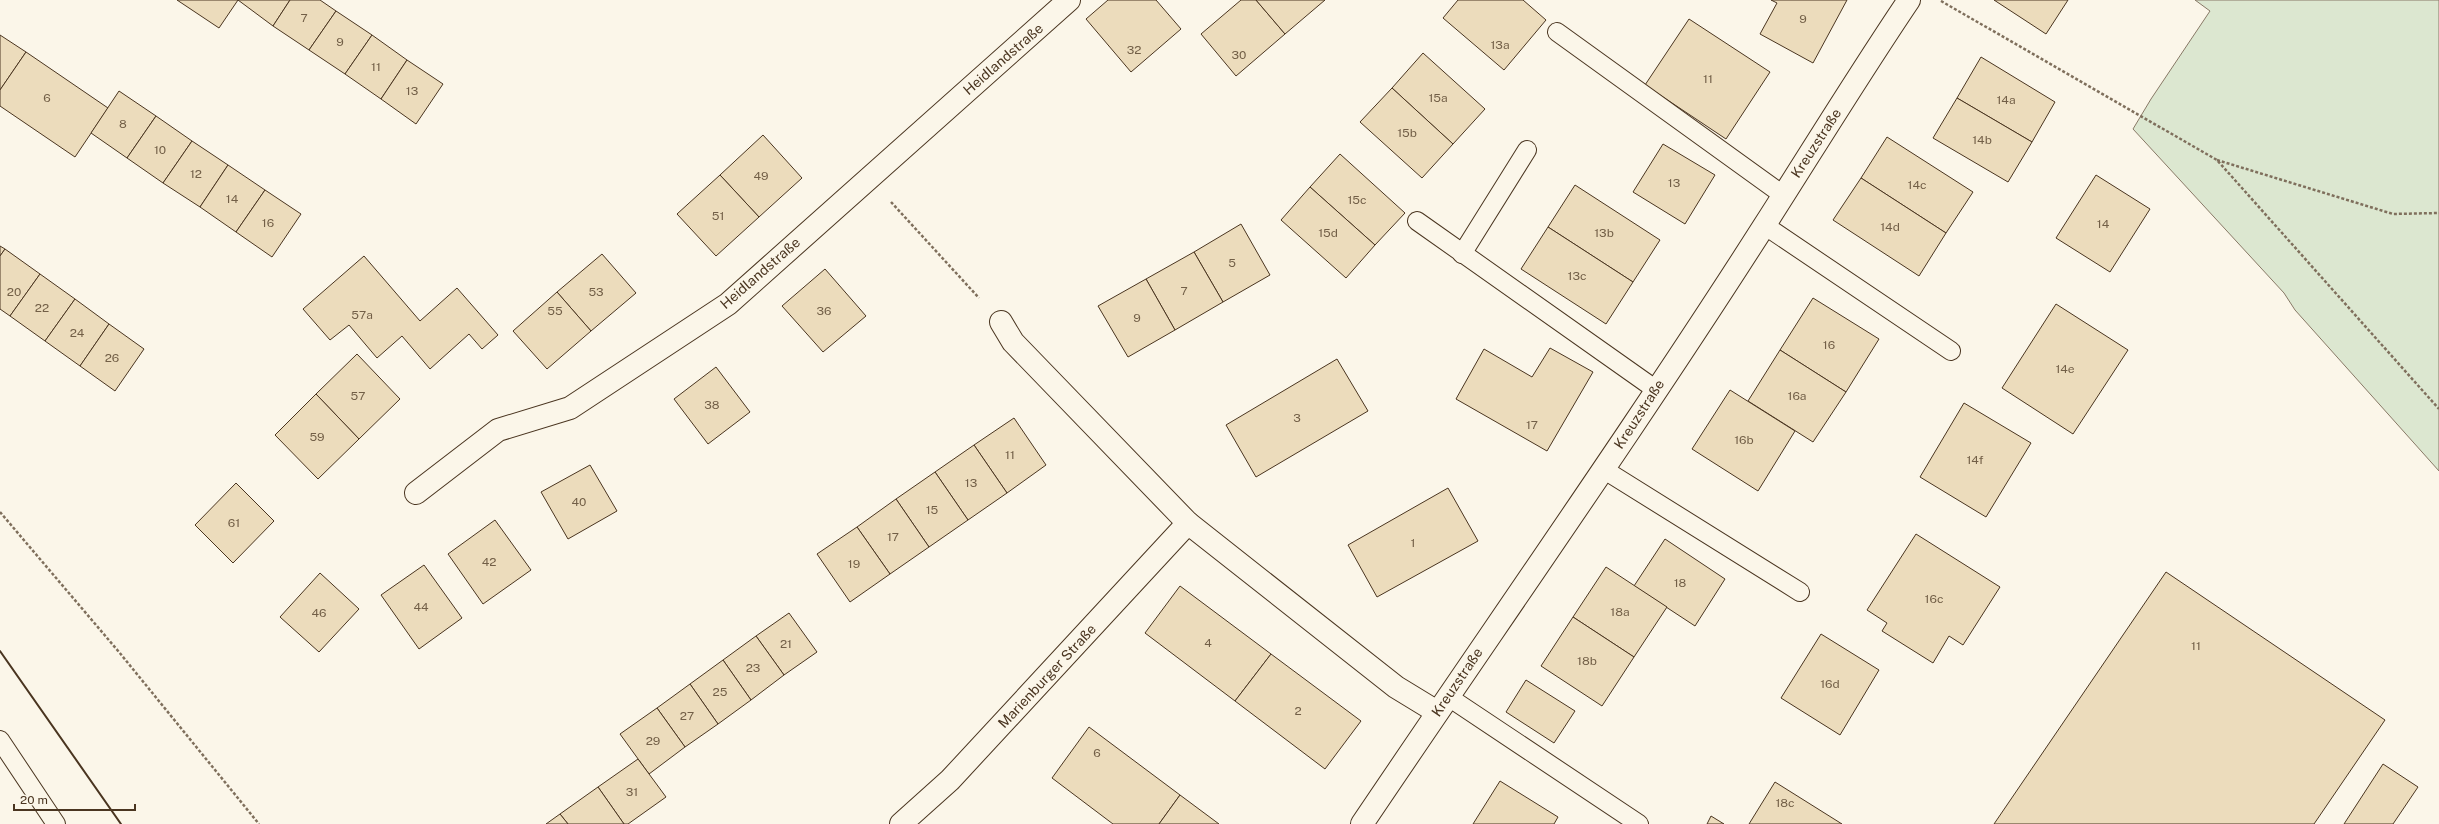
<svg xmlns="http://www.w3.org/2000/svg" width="2439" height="824" font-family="'Public Sans',sans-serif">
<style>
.green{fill:#dce7d0;stroke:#887966}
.building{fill:#ecdcbc;stroke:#4a3520}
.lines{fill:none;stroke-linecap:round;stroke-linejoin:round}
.service-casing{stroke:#4a3520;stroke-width:20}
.minor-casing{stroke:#4a3520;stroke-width:24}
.path{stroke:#7f6f5c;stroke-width:2.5;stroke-dasharray:3 2;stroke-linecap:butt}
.service{stroke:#fbf6e9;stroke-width:18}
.minor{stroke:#fbf6e9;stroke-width:22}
.wall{stroke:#4a3520;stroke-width:2}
.labels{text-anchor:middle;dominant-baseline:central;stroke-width:3;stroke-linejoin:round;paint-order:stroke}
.number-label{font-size:12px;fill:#725f47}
.street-label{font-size:14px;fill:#4a3520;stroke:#fbf6e9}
</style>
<rect width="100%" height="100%" fill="#fbf6e9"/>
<polygon class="green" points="2195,0 2439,0 2439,471 2295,310 2284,293 2133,129 2151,99 2210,11"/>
<g class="building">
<polygon points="177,0 238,0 219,28"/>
<polygon points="238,0 290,0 273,26"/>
<polygon points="290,0 320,0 336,11 309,50 273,26"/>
<polygon points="1108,0 1156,0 1181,29 1131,72 1086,19"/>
<polygon points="1241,0 1256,0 1285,34 1236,76 1201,34"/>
<polygon points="1256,0 1325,0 1285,34"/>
<polygon points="1458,0 1523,0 1546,20 1504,70 1443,18"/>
<polygon points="1771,0 1847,0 1813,63 1760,34 1777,3"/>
<polygon points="1994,0 2068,0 2046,34"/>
<polygon points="336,11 372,35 345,74 309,50"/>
<polygon points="1689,19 1770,72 1726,139 1645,85"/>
<polygon points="0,35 26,52 0,90"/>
<polygon points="372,35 407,60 381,99 345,74"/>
<polygon points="26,52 108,108 75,157 0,106 0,90"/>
<polygon points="1423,53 1485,109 1453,144 1392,88"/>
<polygon points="1981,57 2055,102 2032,142 1957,98"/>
<polygon points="407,60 443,84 416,124 381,99"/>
<polygon points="1392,88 1453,144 1422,178 1360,122"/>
<polygon points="119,91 156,116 127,158 91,133"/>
<polygon points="1957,98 2032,142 2008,182 1933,138"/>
<polygon points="156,116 192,141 163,183 127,158"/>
<polygon points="763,135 802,178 759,217 720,175"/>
<polygon points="1887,137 1973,192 1946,233 1861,178"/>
<polygon points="192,141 228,165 200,207 163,183"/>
<polygon points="1663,144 1715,175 1685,224 1633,192"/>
<polygon points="1340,154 1405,213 1375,245 1310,187"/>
<polygon points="228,165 265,190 236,232 200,207"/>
<polygon points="720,175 759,217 716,256 677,214"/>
<polygon points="2096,175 2150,209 2110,272 2056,238"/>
<polygon points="1861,178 1946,233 1919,276 1833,220"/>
<polygon points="1575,185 1660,240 1633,282 1548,227"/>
<polygon points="1310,187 1375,245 1346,278 1281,220"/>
<polygon points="265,190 301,214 272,257 236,232"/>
<polygon points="1241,224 1270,275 1223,302 1194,252"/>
<polygon points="1548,227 1633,282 1606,324 1521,269"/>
<polygon points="0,246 5,249 0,256"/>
<polygon points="5,249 40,274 10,316 0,309 0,256"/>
<polygon points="1194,252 1223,302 1175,330 1146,279"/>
<polygon points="602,254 636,293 591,331 557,292"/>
<polygon points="364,256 420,321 457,288 498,335 482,349 469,334 430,369 402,336 377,358 349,325 330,340 303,309"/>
<polygon points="825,269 866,316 823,352 782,306"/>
<polygon points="40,274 75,299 45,341 10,316"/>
<polygon points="1146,279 1175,330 1128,357 1098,306"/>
<polygon points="557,292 591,331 547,369 513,331"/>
<polygon points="1813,298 1879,339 1846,392 1780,350"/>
<polygon points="75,299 109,324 80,366 45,341"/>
<polygon points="2056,304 2128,350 2073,434 2002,388"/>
<polygon points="109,324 144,349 115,391 80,366"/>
<polygon points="1550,348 1593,372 1547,451 1456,399 1484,349 1532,377"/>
<polygon points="1780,350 1846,392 1813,442 1748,401"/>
<polygon points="357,354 400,399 359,439 316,394"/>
<polygon points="1337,359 1368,411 1256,477 1226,425"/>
<polygon points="716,367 750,412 708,444 674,399"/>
<polygon points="1730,390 1795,431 1758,491 1692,449"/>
<polygon points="316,394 359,439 318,479 275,435"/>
<polygon points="1964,403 2031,443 1986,517 1920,477"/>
<polygon points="1014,418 1046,465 1007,493 974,445"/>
<polygon points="974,445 1007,493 968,520 935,472"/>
<polygon points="590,465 617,511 568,539 541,492"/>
<polygon points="935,472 968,520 929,547 896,499"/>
<polygon points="236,483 274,521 233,563 195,525"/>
<polygon points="1448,488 1478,541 1377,597 1348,545"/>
<polygon points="896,499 929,547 890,574 857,527"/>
<polygon points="495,520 531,570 483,604 448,554"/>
<polygon points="857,527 890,574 850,602 817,554"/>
<polygon points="1916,534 2000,587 1963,645 1949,636 1933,663 1882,631 1887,623 1867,610"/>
<polygon points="1665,539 1725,579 1695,626 1634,586"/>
<polygon points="424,565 462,618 419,649 381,595"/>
<polygon points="1606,567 1667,607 1634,657 1573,617"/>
<polygon points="2166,572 2385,720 2314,824 1994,824"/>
<polygon points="320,573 359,609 319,652 280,617"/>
<polygon points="1180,586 1271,654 1235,701 1145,633"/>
<polygon points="789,613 817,652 784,675 756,636"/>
<polygon points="1573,617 1634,657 1602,706 1541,666"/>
<polygon points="1821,634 1879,670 1840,735 1781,698"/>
<polygon points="756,636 784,675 751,700 723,660"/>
<polygon points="1271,654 1361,721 1325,769 1235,701"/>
<polygon points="723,660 751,700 718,724 690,684"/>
<polygon points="1526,680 1575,711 1554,743 1506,712"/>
<polygon points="690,684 718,724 685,747 657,708"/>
<polygon points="657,708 685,747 649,774 620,734"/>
<polygon points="1089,727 1180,795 1159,824 1113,824 1052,778"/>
<polygon points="638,759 666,797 628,824 624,824 598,787"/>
<polygon points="2383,764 2418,787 2393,824 2344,824"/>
<polygon points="1500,781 1558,817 1554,824 1473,824"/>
<polygon points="1775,782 1842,824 1749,824"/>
<polygon points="598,787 624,824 568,824 560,814"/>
<polygon points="1180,795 1219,824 1159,824"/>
<polygon points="560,814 568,824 546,824"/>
<polygon points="1711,816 1724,824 1707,824"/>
</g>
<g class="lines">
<defs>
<g id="service">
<polyline points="1557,32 1783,195"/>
<polyline points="1417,221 1655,389"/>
<polyline points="1764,225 1951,351"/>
<polyline points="1462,254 1527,150"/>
<polyline points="1603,469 1800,592"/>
<polyline points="1447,696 1639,824"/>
<polyline points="0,740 56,824"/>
</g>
<g id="minor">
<polyline points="1001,322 1013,342 1188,523"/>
<polyline points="416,493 498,430 570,408 728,304 1069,0"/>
<polyline points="901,824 950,780 1188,523 1396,687 1437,712"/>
<path d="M1362,824c134,-199 273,-396 402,-598 48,-75 95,-152 145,-226"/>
</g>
</defs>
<use href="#service" class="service-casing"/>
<use href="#minor" class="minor-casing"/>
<g class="path">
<polyline points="1941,1 2217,160 2439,409"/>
<polyline points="2217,160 2393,214 2439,213"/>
<polyline points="891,202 979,298"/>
<polyline points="0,512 119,652 259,824"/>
</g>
<use href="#service" class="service"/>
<use href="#minor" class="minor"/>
<polyline class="wall" points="0,651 121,824"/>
</g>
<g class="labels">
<g class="number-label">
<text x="304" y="18">7</text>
<text x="1803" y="19">9</text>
<text x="340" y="42">9</text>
<text x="1500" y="45">13a</text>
<text x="1134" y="50">32</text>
<text x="1239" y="55">30</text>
<text x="376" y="67">11</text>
<text x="1708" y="79">11</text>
<text x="412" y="91">13</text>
<text x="47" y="98">6</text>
<text x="1438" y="98">15a</text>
<text x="2006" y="100">14a</text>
<text x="123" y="124">8</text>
<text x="1407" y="133">15b</text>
<text x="1982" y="140">14b</text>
<text x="160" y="150">10</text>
<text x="196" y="174">12</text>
<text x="761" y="176">49</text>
<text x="1674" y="183">13</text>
<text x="1917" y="185">14c</text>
<text x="232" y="199">14</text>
<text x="1357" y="200">15c</text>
<text x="718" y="216">51</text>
<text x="268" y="223">16</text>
<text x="2103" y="224">14</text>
<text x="1890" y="227">14d</text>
<text x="1328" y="233">15d</text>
<text x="1604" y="233">13b</text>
<text x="1232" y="263">5</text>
<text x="1577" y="276">13c</text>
<text x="1184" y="291">7</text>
<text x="14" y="292">20</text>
<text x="596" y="292">53</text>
<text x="42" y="308">22</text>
<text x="555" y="311">55</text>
<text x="824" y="311">36</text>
<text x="362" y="315">57a</text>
<text x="1137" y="318">9</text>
<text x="77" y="333">24</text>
<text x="1829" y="345">16</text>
<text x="112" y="358">26</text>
<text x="2065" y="369">14e</text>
<text x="358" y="396">57</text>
<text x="1797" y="396">16a</text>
<text x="712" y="405">38</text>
<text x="1297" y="418">3</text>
<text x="1532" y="425">17</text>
<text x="317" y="437">59</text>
<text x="1744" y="440">16b</text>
<text x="1010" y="455">11</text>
<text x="1975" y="460">14f</text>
<text x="971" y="483">13</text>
<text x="579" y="502">40</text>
<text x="932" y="510">15</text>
<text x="234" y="523">61</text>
<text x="893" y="537">17</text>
<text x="1413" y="543">1</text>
<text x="489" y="562">42</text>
<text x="854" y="564">19</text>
<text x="1680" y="583">18</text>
<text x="1934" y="599">16c</text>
<text x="421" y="607">44</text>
<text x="1620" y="612">18a</text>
<text x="319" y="613">46</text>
<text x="1208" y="643">4</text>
<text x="786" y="644">21</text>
<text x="2196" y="646">11</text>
<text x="1587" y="661">18b</text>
<text x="753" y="668">23</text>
<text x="1830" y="684">16d</text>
<text x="720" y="692">25</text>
<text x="1298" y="711">2</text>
<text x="687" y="716">27</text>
<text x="653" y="741">29</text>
<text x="1097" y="753">6</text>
<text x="632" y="792">31</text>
<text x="1785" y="803">18c</text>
</g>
<g class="street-label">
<text transform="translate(1003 59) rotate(-41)">Heidlandstraße</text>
<text transform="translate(1816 143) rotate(-57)">Kreuzstraße</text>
<text transform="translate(760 273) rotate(-41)">Heidlandstraße</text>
<text transform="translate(1639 414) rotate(-57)">Kreuzstraße</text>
<text transform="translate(1047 676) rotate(-47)">Marienburger Straße</text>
<text transform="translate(1457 682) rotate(-56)">Kreuzstraße</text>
</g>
</g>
<path d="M14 804v6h121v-6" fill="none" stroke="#4a3520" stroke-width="2"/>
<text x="20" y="804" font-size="12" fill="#4a3520" stroke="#fbf6e9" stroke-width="3" paint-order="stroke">20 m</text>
</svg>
